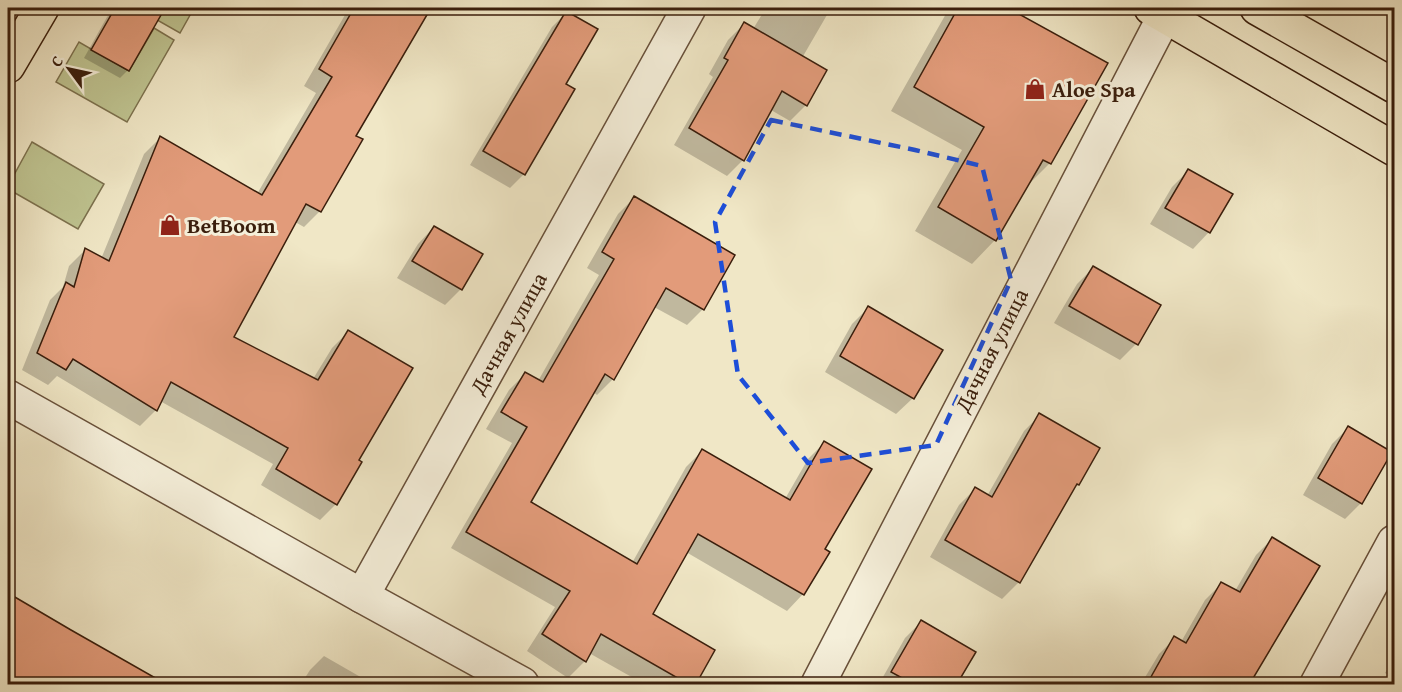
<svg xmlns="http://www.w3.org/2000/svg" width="1402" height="692" font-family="'Gentium Book Plus',serif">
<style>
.green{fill:#bfc491;stroke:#7c714e;stroke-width:1.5}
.shadow{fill:#0003}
.building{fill:#e29b7a;stroke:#3a1e0c;stroke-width:1.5}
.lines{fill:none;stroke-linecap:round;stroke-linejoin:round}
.minor-casing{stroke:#68503a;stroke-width:36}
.major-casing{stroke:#3a1e0c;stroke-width:36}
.minor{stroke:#f5efda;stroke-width:33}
.major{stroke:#f0e7c6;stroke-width:33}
.marked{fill:none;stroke:#1d4ed8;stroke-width:4.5;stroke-dasharray:12 8;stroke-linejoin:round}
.labels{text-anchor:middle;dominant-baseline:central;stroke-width:6;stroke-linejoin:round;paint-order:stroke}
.poi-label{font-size:22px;font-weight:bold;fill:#3a1e0c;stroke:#f5efda;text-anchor:start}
.street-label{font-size:22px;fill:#3a1e0c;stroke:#f5efda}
</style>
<rect width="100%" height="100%" fill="#f0e7c6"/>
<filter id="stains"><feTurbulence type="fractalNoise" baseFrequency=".00333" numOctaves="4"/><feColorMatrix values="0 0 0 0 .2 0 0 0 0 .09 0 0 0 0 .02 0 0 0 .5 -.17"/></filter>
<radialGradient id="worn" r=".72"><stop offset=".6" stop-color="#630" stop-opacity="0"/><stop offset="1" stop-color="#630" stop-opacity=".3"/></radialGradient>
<g class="green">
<polygon points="136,8 194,8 180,33"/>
<polygon points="154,28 174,40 127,122 56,82 79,42 129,71"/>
<polygon points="32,142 104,184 78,229 8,189 8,186"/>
</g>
<g class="shadow">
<polygon points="116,8 128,70 120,78 84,58 107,17"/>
<polygon points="349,8 411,8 425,15 354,136 320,211 304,227 295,222 232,338 313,379 332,348 348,332 357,460 336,504 320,520 261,485 273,464 160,401 156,410 140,426 57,376 48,385 22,370 50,300 63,287 69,266 85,250 101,259 144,154 160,138 257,194 316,93 304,86"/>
<polygon points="766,8 831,8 802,58 806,105 790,121 771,110 743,160 727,176 674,145 713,77 709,74 728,40 744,24 753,29"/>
<polygon points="951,8 1005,8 1106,64 1050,163 1026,187 995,240 972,264 915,231 962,150 891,111 947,12"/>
<polygon points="566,13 564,84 524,174 510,188 470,165 552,27"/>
<polygon points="1188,171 1231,195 1209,232 1193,249 1150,224 1172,187"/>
<polygon points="634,198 703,309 687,325 654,307 613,379 597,395 593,392 529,503 632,563 686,467 702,451 785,499 808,459 824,443 823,550 828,552 803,594 787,611 686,552 651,614 713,651 694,684 644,684 589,653 584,662 568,678 527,651 555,607 451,548 512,443 486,429 509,390 525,374 538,381 599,275 587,268 618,214"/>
<polygon points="434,227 461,289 445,305 397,278 418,244"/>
<polygon points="1093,268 1159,306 1136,344 1120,360 1054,323 1077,284"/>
<polygon points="868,308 913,398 896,414 825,372 852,324"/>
<polygon points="1394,330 1394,343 1389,340"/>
<polygon points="1040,415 1078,484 1072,489 1019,582 1002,599 930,557 959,505 975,489 987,496 1024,431"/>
<polygon points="1348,428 1361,503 1345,519 1303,495 1332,444"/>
<polygon points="1272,539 1267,651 1248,684 1141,684 1159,654 1175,638 1181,642 1205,600 1222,583 1235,591 1256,555"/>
<polygon points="8,595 131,666 121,684 8,684"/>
<polygon points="921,622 974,653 956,684 879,684 905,638"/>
<polygon points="324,656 371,683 370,684 301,684 310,670"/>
<polygon points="1394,658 1394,678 1385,673"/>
</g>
<g class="building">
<polygon points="115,8 165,8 129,71 91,50"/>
<polygon points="354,8 431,8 356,136 363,139 321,212 306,204 234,337 318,380 348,330 413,368 359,460 362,462 337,505 276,469 288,448 171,382 157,411 73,359 66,370 37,353 66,282 74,287 85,248 109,261 160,136 262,195 332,77 319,69"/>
<polygon points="958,8 1008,8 1108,63 1051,164 1043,160 996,241 938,207 984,127 914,87"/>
<polygon points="566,11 598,29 566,84 575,89 525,175 483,151"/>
<polygon points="744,22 827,70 807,106 782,91 744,161 689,128 728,60 724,58"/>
<polygon points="1188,169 1233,194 1210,233 1165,208"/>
<polygon points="634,196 735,255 704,310 666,288 614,380 605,374 531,502 637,564 702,449 790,500 824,441 872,469 825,549 830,552 804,595 698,534 653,614 715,650 696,684 688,684 601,634 586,662 542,634 570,591 466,532 527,427 501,412 525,372 543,382 614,259 602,252"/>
<polygon points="434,226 483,254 462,290 412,261"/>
<polygon points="1093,266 1161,305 1138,345 1069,306"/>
<polygon points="868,306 943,350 914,399 840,356"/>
<polygon points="1039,413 1100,448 1079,485 1077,484 1020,583 945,540 975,487 992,497"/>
<polygon points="1348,426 1392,452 1362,504 1318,478"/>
<polygon points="1272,537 1320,566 1252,680 1259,684 1147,684 1174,636 1186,643 1221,582 1240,592"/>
<polygon points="8,593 71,630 166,684 8,684"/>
<polygon points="921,620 976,652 957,684 913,684 891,672"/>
</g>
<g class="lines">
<defs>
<g id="minor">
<polyline points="8,397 362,596 522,684"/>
<polyline points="362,596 689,8"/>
<polyline points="818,684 1165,15"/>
<polyline points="1317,684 1394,542"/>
</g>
<g id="major">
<polyline points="1151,8 1394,149"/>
<polyline points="1257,8 1394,86"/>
<polyline points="8,66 42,8"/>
</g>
</defs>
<use href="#minor" class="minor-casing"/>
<use href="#major" class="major-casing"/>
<use href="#minor" class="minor"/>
<use href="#major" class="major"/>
</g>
<path class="marked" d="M771,120l144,30 67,16 29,114 -75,165 -128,18 -70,-88 -23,-153z"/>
<defs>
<symbol id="shop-bare" viewBox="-9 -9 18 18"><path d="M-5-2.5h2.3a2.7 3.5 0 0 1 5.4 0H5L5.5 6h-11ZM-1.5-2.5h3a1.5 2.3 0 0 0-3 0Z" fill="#8f2418" stroke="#f5efda" stroke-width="2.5" paint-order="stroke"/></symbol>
</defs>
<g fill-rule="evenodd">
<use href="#shop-bare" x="1020" y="74" width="30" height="30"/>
<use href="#shop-bare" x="155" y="210" width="30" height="30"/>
</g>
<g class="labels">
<g class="poi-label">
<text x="1052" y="89">Aloe Spa</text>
<text x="187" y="225">BetBoom</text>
</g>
<g class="street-label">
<text transform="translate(508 333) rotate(-61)">Дачная улица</text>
<text transform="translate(991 350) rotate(-63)">Дачная улица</text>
</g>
</g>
<rect width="1402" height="692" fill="none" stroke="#f0e7c6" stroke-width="30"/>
<rect x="9" y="9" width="1384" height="674" fill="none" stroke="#3a1e0c" stroke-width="3"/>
<rect x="15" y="15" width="1372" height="662" fill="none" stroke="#3a1e0c" stroke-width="1.5"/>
<g transform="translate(69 69) rotate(303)" stroke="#f5efda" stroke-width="4.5" paint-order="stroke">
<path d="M0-4.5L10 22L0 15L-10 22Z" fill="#3a1e0c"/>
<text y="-9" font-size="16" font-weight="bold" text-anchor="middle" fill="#3a1e0c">С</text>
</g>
<rect width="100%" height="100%" filter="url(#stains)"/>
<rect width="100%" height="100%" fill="url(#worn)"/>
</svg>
